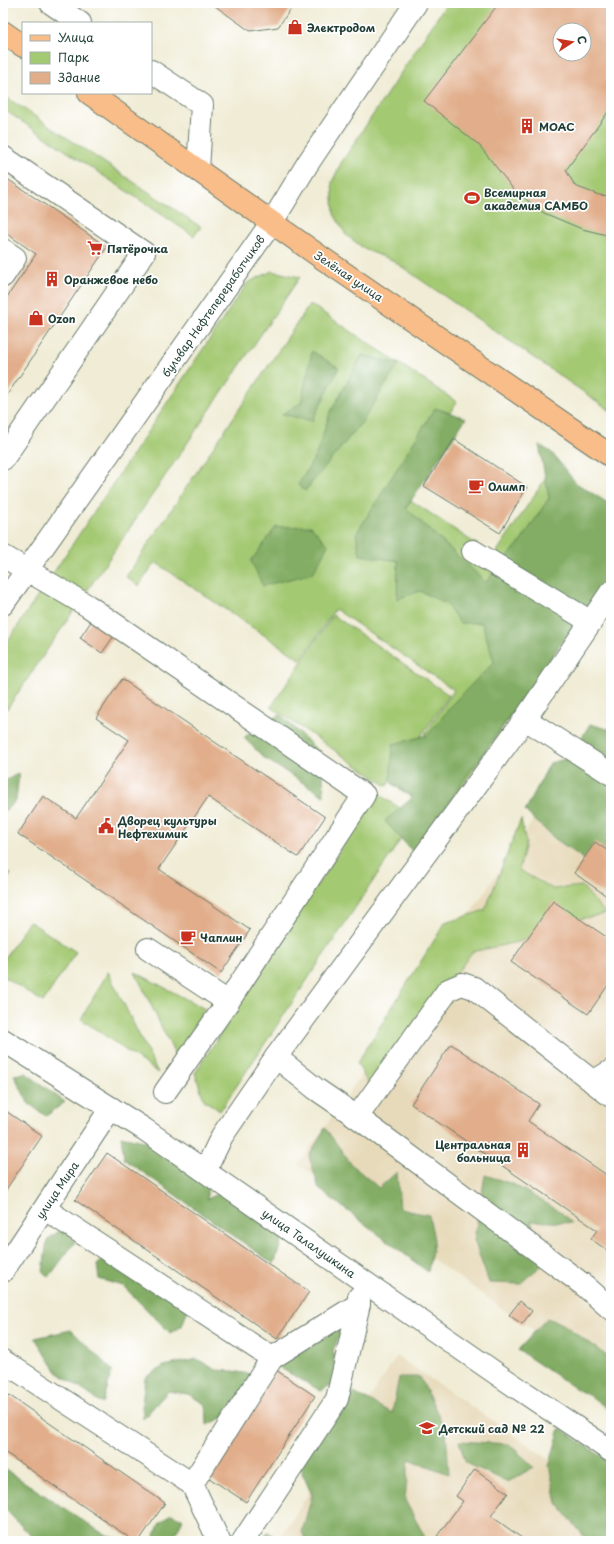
<svg xmlns="http://www.w3.org/2000/svg" width="614" height="1544" font-family="'Playpen Sans',sans-serif">
<style>
.built{fill:#e7daba}
.green{fill:#a4c973;stroke:#628354;fill-rule:evenodd}
.forest{fill:#83ad65;stroke:#51754c}
.building{fill:#e1ad8a;fill-rule:evenodd}
.lines{fill:none;stroke-linecap:round;stroke-linejoin:round}
.minor-casing{stroke:#687a6c;stroke-width:24}
.major-casing{stroke:#687a6c;stroke-width:24}
.minor{stroke:#fff;stroke-width:22}
.major{stroke:#f8bd89;stroke-width:22}
.labels{text-anchor:middle;dominant-baseline:central;stroke-width:3.5;stroke-linejoin:round;paint-order:stroke}
.poi-label{font-size:11px;font-weight:bold;fill:#1f3d34;stroke:#fff;text-anchor:start}
.street-label{font-size:11px;fill:#1f3d34;stroke:#fff}
</style>
<rect width="100%" height="100%" fill="#fff"/>
<filter id="ink" filterUnits="userSpaceOnUse"><feTurbulence type="fractalNoise" baseFrequency=".025" numOctaves="2"/><feDisplacementMap in="SourceGraphic" scale="8" xChannelSelector="R" yChannelSelector="G"/><feConvolveMatrix kernelMatrix="1 2 1 2 8 2 1 2 1" color-interpolation-filters="sRGB"/></filter>
<filter id="wash" filterUnits="userSpaceOnUse"><feTurbulence type="fractalNoise" baseFrequency=".012" numOctaves="4" result="noise"/><feDisplacementMap in="SourceGraphic" scale="16" xChannelSelector="R" yChannelSelector="G"/><feGaussianBlur stdDeviation="0.9" result="paint"/><feColorMatrix in="noise" values="0 0 0 0 0 0 0 0 0 0 0 0 0 0 0 0 0 1.4 0 .05"/><feComposite in="paint" operator="in"/></filter>
<g filter="url(#wash)">
<rect width="100%" height="100%" fill="#f0ecd5"/>
<g class="built">
<polygon points="611,737 611,1383 526,1325 298,1164 340,1106 578,754"/>
<polygon points="397,1356 611,1501 611,1541 278,1541"/>
</g>
<g class="green">
<path d="M447,3h164v408l-219,-151 -26,-10 -20,-15 -12,-21 -2,-32 9,-19zM560,30h24v24h-24z"/>
<polygon points="3,95 201,227 194,236 3,109"/>
<polygon points="272,271 300,277 3,715 3,648 247,283"/>
<polygon points="310,304 457,402 397,491 494,556 549,473 611,570 442,817 392,784 454,690 335,609 301,660 155,562 139,586 126,577"/>
<polygon points="333,615 449,695 387,786 271,707"/>
<polygon points="377,793 415,818 220,1111 204,1100 195,1073"/>
<polygon points="521,819 526,843 519,870 553,889 582,886 606,914 552,924 522,941 472,952 403,1048 370,1087 357,1063 445,923 485,910"/>
<polygon points="3,870 11,874 3,886"/>
<polygon points="29,921 76,952 43,1002 3,976 3,961"/>
<polygon points="108,972 158,1073 81,1019"/>
<polygon points="135,972 205,1009 176,1057"/>
</g>
<g class="forest">
<polygon points="312,351 339,368 312,421 282,414 301,403"/>
<polygon points="362,355 399,364 362,422 305,491 298,485 316,455 330,413"/>
<polygon points="435,408 466,418 406,508 486,582 521,541 549,498 539,445 551,452 576,483 611,505 611,573 413,852 385,821 413,797 390,781 393,744 428,735 456,700 494,662 482,623 460,623 446,604 420,591 397,599 398,561 360,555 356,534"/>
<polygon points="311,526 328,545 313,573 263,586 251,561 276,527"/>
<polygon points="281,715 322,755 324,796 264,758 244,738 260,722"/>
<polygon points="590,724 611,730 611,854 587,861 554,838 525,811 550,763 569,758"/>
<polygon points="19,773 16,801 3,812 3,782"/>
<polygon points="26,1073 65,1102 46,1116 28,1103 14,1075"/>
<polygon points="325,1128 352,1165 379,1188 397,1172 400,1209 429,1215 434,1240 428,1272 319,1189 309,1156"/>
<polygon points="121,1136 149,1142 208,1178 207,1199 229,1189 284,1235 274,1264 124,1159"/>
<polygon points="485,1175 513,1184 561,1212 572,1223 531,1221 545,1262 521,1284 489,1283 474,1240"/>
<polygon points="64,1227 75,1242 49,1277 43,1272 47,1240"/>
<polygon points="115,1249 191,1300 182,1326 170,1333 123,1286 99,1279 97,1265"/>
<polygon points="547,1318 563,1324 611,1359 611,1412 592,1397 578,1390 518,1350"/>
<polygon points="333,1326 344,1327 333,1350 337,1382 321,1391 273,1364"/>
<polygon points="71,1330 112,1370 103,1404 57,1372 35,1338"/>
<polygon points="197,1359 216,1370 233,1371 265,1377 249,1406 207,1425 206,1405 188,1394 168,1391 143,1419 142,1405 145,1378 164,1366"/>
<polygon points="399,1377 420,1377 446,1431 449,1474 409,1459 405,1500 427,1541 306,1541 302,1532 312,1495 299,1466 352,1392 392,1413"/>
<polygon points="560,1428 611,1463 611,1541 588,1541 557,1503 549,1466"/>
<polygon points="459,1441 509,1444 534,1467 508,1482 466,1463"/>
<polygon points="3,1468 102,1533 122,1541 36,1541 3,1507"/>
<polygon points="171,1514 183,1519 172,1541 153,1541 159,1524"/>
<polygon points="267,1532 268,1532 281,1541 260,1541"/>
</g>
<g id="blocks">
<g class="building">
<polygon points="211,3 295,3 278,27 250,31"/>
<path d="M499,3h112v105l-45,62 9,16 24,9 12,1v40l-29,-7 -38,-16 -30,-23 -35,-45 -55,-44zM560,30h24v24h-24z"/>
<polygon points="3,176 107,247 3,401 3,303 36,254 3,231"/>
<polygon points="454,439 527,487 500,533 424,486"/>
<polygon points="94,617 116,633 102,653 80,638"/>
<polygon points="122,679 325,817 298,857 208,797 159,869 250,930 221,973 18,834 43,796 76,818 129,740 96,718"/>
<polygon points="595,842 611,853 611,899 574,873"/>
<polygon points="553,901 611,940 611,981 588,1014 511,962"/>
<polygon points="451,1044 539,1104 528,1121 611,1178 611,1253 591,1239 597,1230 411,1104"/>
<polygon points="3,1109 42,1136 3,1194"/>
<polygon points="107,1153 309,1292 277,1339 75,1200"/>
<polygon points="520,1301 532,1311 522,1324 509,1315"/>
<polygon points="276,1370 315,1396 246,1502 206,1476"/>
<polygon points="3,1391 165,1503 139,1541 134,1541 3,1451"/>
<polygon points="475,1469 508,1493 491,1516 526,1541 444,1541 437,1536 463,1501 456,1496"/>
</g>
</g>
</g>
<g filter="url(#ink)">
<use href="#blocks" fill-opacity="0" stroke="#687a6c" stroke-width="1"/>
<g class="lines">
<defs>
<g id="minor">
<polyline points="51,3 80,23"/>
<polyline points="151,71 202,105 198,170"/>
<polyline points="3,157 144,253 3,459"/>
<polyline points="3,250 15,258 3,276"/>
<polyline points="473,551 591,622"/>
<polyline points="3,556 88,606 364,795 228,1002 165,1092"/>
<polyline points="3,604 272,222 308,163 416,3"/>
<polyline points="525,719 611,774"/>
<polyline points="148,949 228,1002"/>
<polyline points="3,1040 144,1129 497,1374 611,1451"/>
<polyline points="276,1057 316,1089 357,1117 585,1286 611,1309"/>
<polyline points="593,1082 611,1071"/>
<polyline points="357,1117 448,990 462,984 474,988 611,1096"/>
<polyline points="205,1171 222,1136 276,1057 525,719 611,592"/>
<polyline points="45,1209 272,1358 359,1304"/>
<polyline points="3,1271 111,1108"/>
<polyline points="3,1361 192,1484"/>
<polyline points="219,1541 192,1484 272,1358"/>
<polyline points="243,1541 337,1399 359,1304 359,1297"/>
</g>
<g id="major">
<polyline points="3,32 23,46"/>
<polyline points="89,93 322,258 611,456"/>
</g>
</defs>
<use href="#minor" class="minor-casing"/>
<use href="#major" class="major-casing"/>
<use href="#minor" class="minor"/>
<use href="#major" class="major"/>
</g>
</g>
<defs>
<symbol id="shop-bare" viewBox="-9 -9 18 18"><path d="M-5-2.5h2.3a2.7 3.5 0 0 1 5.4 0H5L5.5 6h-11ZM-1.5-2.5h3a1.5 2.3 0 0 0-3 0Z" fill="#c8321e" stroke="#fff" stroke-width="2.5" paint-order="stroke"/></symbol>
<symbol id="building-bare" viewBox="-9 -9 18 18"><path d="M-4-6H4V6H1V3H-1V6H-4ZM-2.5-4.3h1.7v1.8h-1.7ZM.8-4.3h1.7v1.8H.8ZM-2.5-1h1.7V.8h-1.7ZM.8-1h1.7V.8H.8Z" fill="#c8321e" stroke="#fff" stroke-width="2.5" paint-order="stroke"/></symbol>
<symbol id="stadium-bare" viewBox="-9 -9 18 18"><path d="M0-5a6.5 5 0 1 0 0 10a6.5 5 0 1 0 0-10ZM-3.5-1.8h7v3.6h-7Z" fill="#c8321e" stroke="#fff" stroke-width="2.5" paint-order="stroke"/></symbol>
<symbol id="supermarket-bare" viewBox="-9 -9 18 18"><path d="M-6-5.5h2.5l.6 2H6L4.5 2H-2.5L-4.4-4H-6ZM-1.5 3.2a1.3 1.3 0 1 0 .1 0ZM3 3.2a1.3 1.3 0 1 0 .1 0Z" fill="#c8321e" stroke="#fff" stroke-width="2.5" paint-order="stroke"/></symbol>
<symbol id="cafe-bare" viewBox="-9 -9 18 18"><path d="M-5.5-4.5H6V0H3Q3 3.5 0 3.5H-2.5Q-5.5 3.5-5.5 0ZM3-3.2v2h1.7v-2ZM-6 4.5H4V6H-6Z" fill="#c8321e" stroke="#fff" stroke-width="2.5" paint-order="stroke"/></symbol>
<symbol id="civic-bare" viewBox="-9 -9 18 18"><path d="M-.6-6.5H3V-4.5H.6V-3L4-1V1h2V6H-6V1h2V-1L-.6-3ZM-1.2 2.5V6h2.4V2.5Z" fill="#c8321e" stroke="#fff" stroke-width="2.5" paint-order="stroke"/></symbol>
<symbol id="school-bare" viewBox="-9 -9 18 18"><path d="M0-5L7-2L0 1L-7-2ZM-4 1L0 2.5L4 1V4Q0 6-4 4Z" fill="#c8321e" stroke="#fff" stroke-width="2.5" paint-order="stroke"/></symbol>
</defs>
<g fill-rule="evenodd">
<use href="#shop-bare" x="284" y="16" width="22" height="22"/>
<use href="#building-bare" x="516" y="115" width="22" height="22"/>
<use href="#stadium-bare" x="461" y="187" width="22" height="22"/>
<use href="#supermarket-bare" x="84" y="237" width="22" height="22"/>
<use href="#building-bare" x="41" y="268" width="22" height="22"/>
<use href="#shop-bare" x="25" y="307" width="22" height="22"/>
<use href="#cafe-bare" x="465" y="475" width="22" height="22"/>
<use href="#civic-bare" x="95" y="815" width="22" height="22"/>
<use href="#cafe-bare" x="177" y="926" width="22" height="22"/>
<use href="#building-bare" x="512" y="1139" width="22" height="22"/>
<use href="#school-bare" x="416" y="1417" width="22" height="22"/>
</g>
<g class="labels">
<g class="poi-label">
<text x="307" y="27">Электродом</text>
<text x="539" y="126">МОАС</text>
<text x="484" y="192">Всемирная<tspan x="484" dy="13">академия САМБО</tspan></text>
<text x="107" y="248">Пятёрочка</text>
<text x="64" y="279">Оранжевое небо</text>
<text x="48" y="318">Ozon</text>
<text x="488" y="486">Олимп</text>
<text x="118" y="820">Дворец культуры<tspan x="118" dy="13">Нефтехимик</tspan></text>
<text x="200" y="937">Чаплин</text>
<text x="511" y="1144" text-anchor="end">Центральная<tspan x="511" dy="13">больница</tspan></text>
<text x="439" y="1428">Детский сад № 22</text>
</g>
<g class="street-label">
<text transform="translate(349 276) rotate(34)">Зелёная улица</text>
<text transform="translate(213 306) rotate(-55)">бульвар Нефтепереработчиков</text>
<text transform="translate(57 1190) rotate(-56)">улица Мира</text>
<text transform="translate(309 1243) rotate(35)">улица Талалушкина</text>
</g>
</g>
<rect width="614" height="1544" fill="none" stroke="#fff" stroke-width="16"/>
<rect x="22" y="22" width="130" height="72" fill="#ffffff" stroke="#a5b1ae"/>
<rect x="30" y="35" width="20" height="6" fill="#f8bd89" stroke="#a5b1ae"/>
<text x="58" y="42" font-size="12" fill="#1f3d34">Улица</text>
<rect x="30" y="52" width="20" height="12" fill="#a4c973" stroke="#a5b1ae"/>
<text x="58" y="62" font-size="12" fill="#1f3d34">Парк</text>
<rect x="30" y="72" width="20" height="12" fill="#e1ad8a" stroke="#a5b1ae"/>
<text x="58" y="82" font-size="12" fill="#1f3d34">Здание</text>
<g transform="translate(572 42) rotate(78)"><circle r="19" fill="#ffffff" stroke="#a5b1ae"/>
<path d="M0-3L7 15L0 10L-7 15Z" fill="#c8321e"/>
<text y="-6" font-size="11" font-weight="bold" text-anchor="middle" fill="#1f3d34">С</text>
</g>
</svg>
